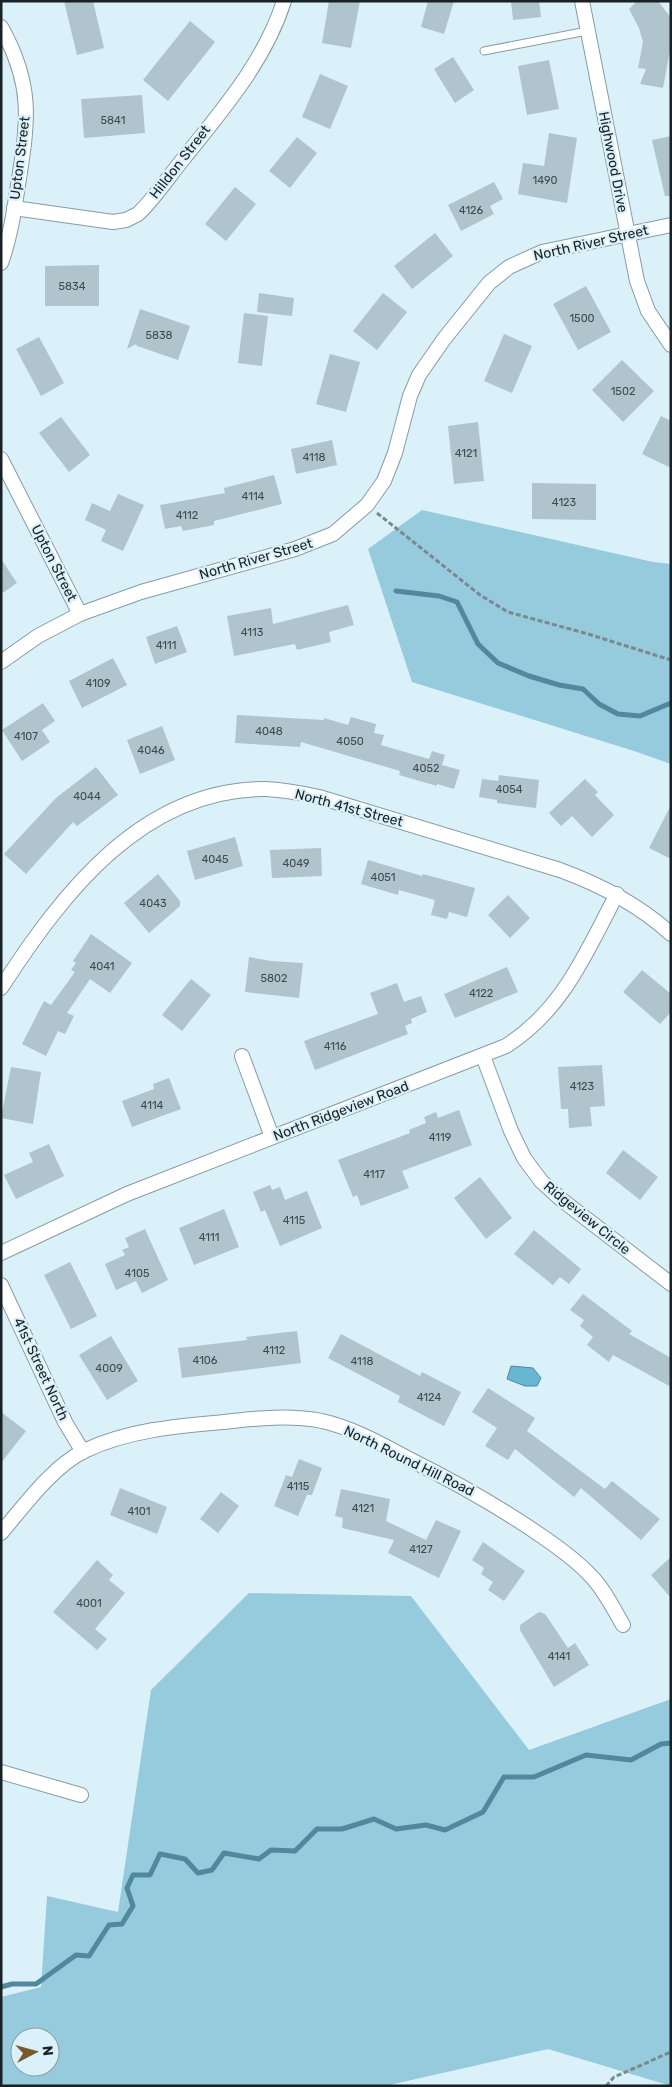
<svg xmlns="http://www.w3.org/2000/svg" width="672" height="2087" font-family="Rubik,sans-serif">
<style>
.green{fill:#96cadd;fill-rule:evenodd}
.water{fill:#68b6d1;stroke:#50899d}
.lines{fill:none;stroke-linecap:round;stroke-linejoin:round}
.stream{stroke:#50899d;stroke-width:5}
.building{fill:#afc4cd}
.lane-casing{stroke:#879ba3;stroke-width:9}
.street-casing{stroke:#879ba3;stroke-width:16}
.path{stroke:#7a898f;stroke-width:3;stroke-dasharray:5 2.5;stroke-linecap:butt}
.lane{stroke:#fff;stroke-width:7}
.street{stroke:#fff;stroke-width:14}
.labels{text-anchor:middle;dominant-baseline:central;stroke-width:4.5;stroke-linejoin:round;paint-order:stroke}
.number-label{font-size:11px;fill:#3e4a4e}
.street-label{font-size:14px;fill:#192124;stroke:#dbf1fa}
</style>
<rect width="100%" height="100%" fill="#dbf1fa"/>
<g class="green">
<polygon points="422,510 653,562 671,564 671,764 634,751 412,682 368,549"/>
<path d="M249,1593l162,3 118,154 142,-51v387l-123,-37 -163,37h-384v-89l40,-10 6,-91 71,16 33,-222zM20,2037h30v30h-30z"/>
</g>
<polygon class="water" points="511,1366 533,1368 541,1378 537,1386 525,1386 507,1379"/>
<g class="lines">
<g class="stream">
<polyline points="396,591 439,596 457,602 478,644 498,663 529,676 559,685 583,689 599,704 618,714 640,716 671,703"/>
<polyline points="1,1987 12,1984 36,1984 76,1955 89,1956 109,1925 122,1924 133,1906 127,1888 133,1875 150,1875 160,1854 185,1859 198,1873 212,1870 224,1853 259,1859 271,1850 295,1851 317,1829 342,1829 374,1819 396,1829 426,1825 445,1830 483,1812 504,1777 534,1777 586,1755 631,1760 661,1744 671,1743"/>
</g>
</g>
<g class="building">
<polygon points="64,1 93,1 104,48 77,55"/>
<polygon points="329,1 360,1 351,48 322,43"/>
<polygon points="428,1 454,1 444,34 421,27"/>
<polygon points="511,1 539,1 541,17 513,20"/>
<polygon points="637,1 658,1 671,18 671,45 663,88 640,84 646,69 638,68 643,42 639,28 629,9"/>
<polygon points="190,21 215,42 168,101 143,80"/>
<polygon points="453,57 474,90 455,103 434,69"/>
<polygon points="549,60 559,109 527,115 518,66"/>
<polygon points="320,74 348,86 330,129 302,117"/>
<polygon points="142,95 145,133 84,138 81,99"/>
<polygon points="549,133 577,138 567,203 518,194 523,163 544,166"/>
<polygon points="671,136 671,196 665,196 652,140"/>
<polygon points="297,137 317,153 290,188 269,171"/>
<polygon points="494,182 503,199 490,206 494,214 461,231 448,205"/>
<polygon points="235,187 256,204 226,241 205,224"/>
<polygon points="435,233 453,256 412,289 394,266"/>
<polygon points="99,265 99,306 45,306 45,266"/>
<polygon points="586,286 611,332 578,350 553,304"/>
<polygon points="259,293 294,298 292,316 257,312"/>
<polygon points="383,293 407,312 377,350 353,331"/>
<polygon points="140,309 190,326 178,360 137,346 136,344 127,349"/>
<polygon points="244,313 268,316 262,366 238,363"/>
<polygon points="504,334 532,346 512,393 484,381"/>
<polygon points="39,337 64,383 41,396 16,349"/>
<polygon points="330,354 360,362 346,412 316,404"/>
<polygon points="622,360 654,391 623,422 592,390"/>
<polygon points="661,416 671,421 671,468 642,454"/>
<polygon points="61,417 90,455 69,472 39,433"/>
<polygon points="478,422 484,481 454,484 448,426"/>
<polygon points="332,440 337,465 296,474 291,449"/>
<polygon points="274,475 282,504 214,521 214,525 183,531 181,526 165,529 160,505 225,493 224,488"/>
<polygon points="532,483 596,484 596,520 532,519"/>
<polygon points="118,494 144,505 123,551 101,541 106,530 85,520 92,503 110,511"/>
<polygon points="1,559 17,583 1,594"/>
<polygon points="348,605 354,625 329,632 331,642 297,650 295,644 234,656 227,616 271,608 273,624"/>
<polygon points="177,626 187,652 155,664 146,637"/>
<polygon points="113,658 127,685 82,708 69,681"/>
<polygon points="43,703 55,721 42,730 50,742 22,761 2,730"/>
<polygon points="237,715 324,720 324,718 348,725 351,717 376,724 374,733 384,735 381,745 429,759 432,751 445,755 442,765 460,770 454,789 437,784 437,786 399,775 400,771 301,742 300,747 235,743"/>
<polygon points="162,726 175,760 140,774 127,740"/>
<polygon points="96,767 118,795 77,826 73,822 26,874 4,854 56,798"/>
<polygon points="499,775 539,780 536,808 497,803 497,800 479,797 482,779 498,781"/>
<polygon points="585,779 598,792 595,795 614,815 592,837 572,816 561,826 549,813"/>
<polygon points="671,805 671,859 649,848"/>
<polygon points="235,837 243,866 195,880 187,851"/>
<polygon points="321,848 322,876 272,878 270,850"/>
<polygon points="368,860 422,876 423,874 475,888 467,917 449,912 447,919 431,915 435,900 399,890 398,895 361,884"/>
<polygon points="158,874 180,901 180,906 149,933 124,903"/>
<polygon points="508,895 530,918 510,938 488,915"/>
<polygon points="91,934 132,963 110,993 90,979 67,1013 74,1016 65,1034 58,1031 46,1056 22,1044 44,1001 51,1005 75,972 71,970 76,963 73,961"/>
<polygon points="249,957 271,961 303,963 299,998 245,992"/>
<polygon points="507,967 518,992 455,1018 444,994"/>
<polygon points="642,970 671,994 671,1012 660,1024 623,992"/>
<polygon points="191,979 211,995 182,1031 162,1015"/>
<polygon points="397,983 404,1002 421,996 427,1012 411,1019 412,1023 405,1026 408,1034 315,1070 304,1041 378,1014 370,993"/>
<polygon points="602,1065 605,1106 590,1107 592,1126 569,1128 568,1109 561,1109 558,1067"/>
<polygon points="11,1067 41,1072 33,1124 1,1118"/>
<polygon points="169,1078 181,1109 132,1127 122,1101 154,1089 153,1084"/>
<polygon points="459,1110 472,1145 402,1171 409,1188 361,1206 357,1195 353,1197 338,1160 410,1133 409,1130 426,1123 424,1117 436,1112 438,1118"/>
<polygon points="49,1144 64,1176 16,1199 4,1175 33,1162 29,1153"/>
<polygon points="623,1150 658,1177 640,1200 606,1173"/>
<polygon points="480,1177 512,1218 486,1239 454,1198"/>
<polygon points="270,1185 272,1190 280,1187 285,1200 307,1191 322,1228 280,1246 265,1210 261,1212 253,1192"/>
<polygon points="224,1209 239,1247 194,1265 179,1228"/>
<polygon points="145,1229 168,1280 142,1293 136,1281 116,1290 105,1264 125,1255 122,1250 129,1247 125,1238"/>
<polygon points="534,1230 581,1269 569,1284 560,1277 553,1285 514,1254"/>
<polygon points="70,1262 97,1316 71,1329 44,1275"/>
<polygon points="583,1294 632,1331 629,1334 671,1358 671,1387 613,1355 609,1362 587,1345 593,1337 580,1326 584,1320 570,1310"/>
<polygon points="297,1331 301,1363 182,1378 178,1348 247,1340 246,1337"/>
<polygon points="341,1334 420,1376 422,1372 461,1392 444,1426 398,1402 400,1396 328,1358"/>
<polygon points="111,1336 138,1381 107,1400 79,1355"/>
<polygon points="488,1388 535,1418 527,1431 605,1489 612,1481 660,1519 641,1540 581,1488 574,1497 515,1449 508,1460 485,1446 497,1428 472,1412"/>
<polygon points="1,1412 26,1431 1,1463"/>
<polygon points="299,1459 322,1468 312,1495 307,1495 298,1516 274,1506 286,1475 292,1477"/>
<polygon points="120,1488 167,1507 157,1534 110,1515"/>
<polygon points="341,1489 390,1499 386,1521 426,1540 436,1520 461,1531 439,1578 388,1553 394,1540 342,1528 343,1518 335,1516"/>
<polygon points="221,1492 239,1506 218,1533 200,1519"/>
<polygon points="483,1542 525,1571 504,1601 488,1590 493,1582 481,1574 484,1568 472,1560"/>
<polygon points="671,1557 671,1598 651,1575"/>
<polygon points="97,1560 113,1575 109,1580 125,1593 95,1629 107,1639 97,1650 53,1612"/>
<polygon points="539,1612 545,1614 568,1648 575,1643 589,1665 554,1687 520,1630 520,1625"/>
</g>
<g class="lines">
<defs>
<polyline id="lane" points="484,51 587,31"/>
<g id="street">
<polyline points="582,1 637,281 648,311 671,345"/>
<path d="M1,27c33,59 27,94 17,158 -4,27 -8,53 -17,78"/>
<path d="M14,208l99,14 13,-2 12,-6c17,-16 31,-38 46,-56 39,-49 81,-97 100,-157"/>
<polyline points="1,459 80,614"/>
<polyline points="1,662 38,636 80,614 141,592 295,549 333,534 367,505 384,481 395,453 410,396 419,375 444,339 489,283 509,267 542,252 671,225"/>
<path d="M1,988c61,-94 141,-200 265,-199 18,1 35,4 53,8l241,73c41,15 78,34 111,64"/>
<polyline points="242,1056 272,1137"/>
<polyline points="483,1056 511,1131 524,1158 541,1181 562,1200 671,1284"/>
<path d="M1,1253l126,-59 379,-148c58,-37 80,-94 111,-152"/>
<polyline points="1,1285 65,1422 83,1452"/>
<path d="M1,1533c23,-27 51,-66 83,-82 44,-21 93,-25 140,-29 33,-4 66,-7 98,-1 31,7 59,23 87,38 46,23 91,48 134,78 16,11 33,23 47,38 14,14 23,33 33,50"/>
<polyline points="1,1772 81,1795"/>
</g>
</defs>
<use href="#lane" class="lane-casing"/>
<use href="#street" class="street-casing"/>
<g class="path">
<polyline points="377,513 480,595 508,612 588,634 671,660"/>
<polyline points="606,2086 614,2077 671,2052"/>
</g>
<use href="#lane" class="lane"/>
<use href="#street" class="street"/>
</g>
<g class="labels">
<g class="number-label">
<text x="113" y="120">5841</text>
<text x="545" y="180">1490</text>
<text x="471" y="210">4126</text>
<text x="72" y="286">5834</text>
<text x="582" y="318">1500</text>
<text x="159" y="335">5838</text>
<text x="623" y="391">1502</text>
<text x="466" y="453">4121</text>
<text x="314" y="457">4118</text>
<text x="253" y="496">4114</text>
<text x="564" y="502">4123</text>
<text x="187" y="515">4112</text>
<text x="252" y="632">4113</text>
<text x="166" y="645">4111</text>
<text x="98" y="683">4109</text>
<text x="269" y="731">4048</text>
<text x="26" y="736">4107</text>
<text x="350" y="741">4050</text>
<text x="151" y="750">4046</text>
<text x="426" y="768">4052</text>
<text x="509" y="789">4054</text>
<text x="87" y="796">4044</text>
<text x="215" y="859">4045</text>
<text x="296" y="863">4049</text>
<text x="383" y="877">4051</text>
<text x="153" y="903">4043</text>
<text x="102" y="966">4041</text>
<text x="274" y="978">5802</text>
<text x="481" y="993">4122</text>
<text x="335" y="1046">4116</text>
<text x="582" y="1086">4123</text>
<text x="152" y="1105">4114</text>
<text x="440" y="1137">4119</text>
<text x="374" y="1174">4117</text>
<text x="294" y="1220">4115</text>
<text x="209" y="1237">4111</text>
<text x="137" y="1273">4105</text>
<text x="274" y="1350">4112</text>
<text x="205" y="1360">4106</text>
<text x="362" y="1361">4118</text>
<text x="109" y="1368">4009</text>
<text x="429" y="1397">4124</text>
<text x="298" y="1486">4115</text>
<text x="363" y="1508">4121</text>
<text x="139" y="1511">4101</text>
<text x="421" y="1549">4127</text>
<text x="89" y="1603">4001</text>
<text x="559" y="1656">4141</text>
</g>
<g class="street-label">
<text transform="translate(20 158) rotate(-83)">Upton Street</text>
<text transform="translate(180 162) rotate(-52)">Hilldon Street</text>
<text transform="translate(613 162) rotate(79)">Highwood Drive</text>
<text transform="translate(591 243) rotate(-13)">North River Street</text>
<text transform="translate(256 559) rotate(-16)">North River Street</text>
<text transform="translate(54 563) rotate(63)">Upton Street</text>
<text transform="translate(349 808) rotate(15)">North 41st Street</text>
<text transform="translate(341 1111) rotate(-21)">North Ridgeview Road</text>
<text transform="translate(587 1218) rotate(39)">Ridgeview Circle</text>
<text transform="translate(41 1369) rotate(65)">41st Street North</text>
<text transform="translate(409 1461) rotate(26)">North Round Hill Road</text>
</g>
</g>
<rect width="672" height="2087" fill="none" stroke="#192124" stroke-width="5"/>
<g transform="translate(35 2052) rotate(84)"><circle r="24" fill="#dbf1fa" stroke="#8d9ea4"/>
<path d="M0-4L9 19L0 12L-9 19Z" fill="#78582e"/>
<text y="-8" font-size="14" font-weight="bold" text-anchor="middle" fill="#192124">N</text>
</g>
</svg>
